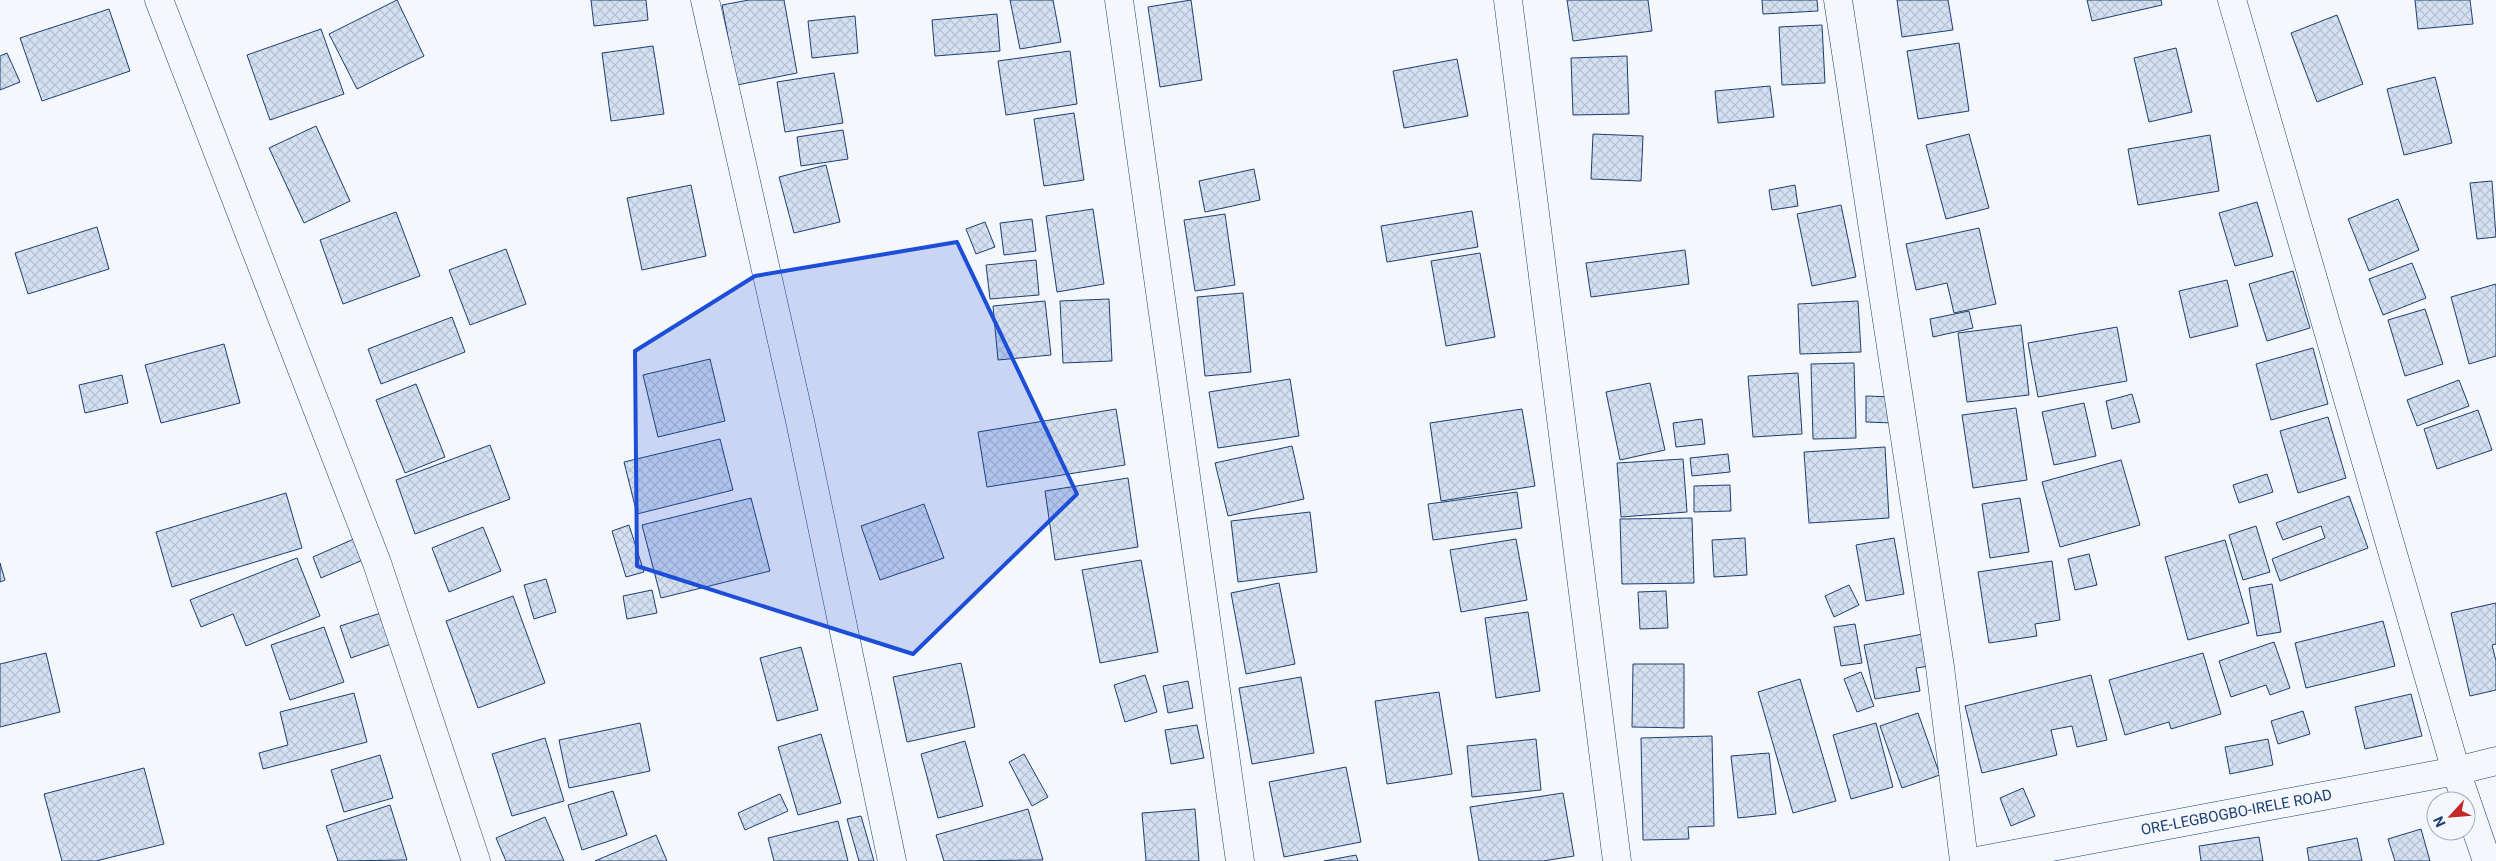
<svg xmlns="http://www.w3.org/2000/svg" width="2496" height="861" font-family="Roboto,sans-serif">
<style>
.building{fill:url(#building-cross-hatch);stroke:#1d3f73}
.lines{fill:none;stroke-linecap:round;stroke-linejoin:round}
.minor-casing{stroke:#1d3f73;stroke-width:29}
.secondary-casing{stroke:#1d3f73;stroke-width:29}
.minor{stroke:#f4f7fb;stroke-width:28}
.secondary{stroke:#f4f7fb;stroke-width:28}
.marked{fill:#1d4ed8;fill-opacity:0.2;stroke:#1d4ed8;stroke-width:4;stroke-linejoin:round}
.labels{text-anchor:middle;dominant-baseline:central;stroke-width:4;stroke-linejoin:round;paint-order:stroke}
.street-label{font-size:15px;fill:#1d3f73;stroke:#f4f7fb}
</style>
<defs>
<pattern id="building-cross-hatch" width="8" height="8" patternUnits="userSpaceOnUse" patternTransform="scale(1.25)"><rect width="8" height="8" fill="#d5e0f0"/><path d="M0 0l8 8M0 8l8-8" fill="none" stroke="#b6c1d1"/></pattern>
</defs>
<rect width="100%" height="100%" fill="#f4f7fb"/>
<g class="building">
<polygon points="397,0 424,56 357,89 329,34"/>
<polygon points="591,0 646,0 648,20 594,26"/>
<polygon points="749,0 784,0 797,73 737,85 722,5"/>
<polygon points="1010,0 1053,0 1061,42 1020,49"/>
<polygon points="1191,0 1202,80 1160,87 1148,7"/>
<polygon points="1567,0 1648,0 1652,31 1573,41"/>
<polygon points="1762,0 1817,0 1818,11 1763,14"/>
<polygon points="1897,0 1948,0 1953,30 1902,37"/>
<polygon points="2087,0 2161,0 2162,5 2092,21"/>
<polygon points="2415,0 2470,0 2473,24 2418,29"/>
<polygon points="109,9 130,71 42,101 20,38"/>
<polygon points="997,14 1000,51 935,56 932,20"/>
<polygon points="2337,15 2363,84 2317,102 2291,33"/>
<polygon points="855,16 858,53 812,58 808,21"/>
<polygon points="1822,25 1825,83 1782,85 1779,27"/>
<polygon points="321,29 344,94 270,120 247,55"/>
<polygon points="1959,43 1969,111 1918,119 1907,51"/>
<polygon points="653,46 664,114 611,121 602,53"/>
<polygon points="2176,48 2192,112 2149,122 2134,58"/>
<polygon points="1070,51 1077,104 1006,115 998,61"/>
<polygon points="7,53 20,82 0,90 0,56"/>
<polygon points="1627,56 1629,114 1573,115 1571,58"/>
<polygon points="1457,59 1468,116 1404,128 1393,71"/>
<polygon points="834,73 843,123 785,132 777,82"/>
<polygon points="2435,77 2452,143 2404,155 2387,89"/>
<polygon points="1770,86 1774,117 1718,123 1715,91"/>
<polygon points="1074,113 1084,180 1044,186 1034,119"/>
<polygon points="316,126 350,201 304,223 269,148"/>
<polygon points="843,130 848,159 801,166 797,137"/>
<polygon points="1593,134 1643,136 1641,181 1591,179"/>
<polygon points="1969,134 1989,208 1946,219 1926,145"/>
<polygon points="2210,135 2219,191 2138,205 2128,149"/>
<polygon points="826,165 840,222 794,233 779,177"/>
<polygon points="1254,169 1260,200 1205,212 1199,181"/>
<polygon points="2492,181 2496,237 2477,239 2470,183"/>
<polygon points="691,185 706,256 642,270 627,198"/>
<polygon points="1795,185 1798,206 1772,210 1769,190"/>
<polygon points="2398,199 2419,250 2369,271 2348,219"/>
<polygon points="2257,202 2273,256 2235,266 2219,213"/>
<polygon points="1841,205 1856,277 1812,286 1797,214"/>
<polygon points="1093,209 1104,284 1057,292 1046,216"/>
<polygon points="1472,211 1478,247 1387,262 1381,226"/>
<polygon points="396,212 420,276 343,304 320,240"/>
<polygon points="1225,214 1235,285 1195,291 1184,220"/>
<polygon points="1032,219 1036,251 1004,255 1000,223"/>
<polygon points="985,222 995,247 976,254 966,229"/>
<polygon points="97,227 109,269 28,294 15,253"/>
<polygon points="1979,228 1996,304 1954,313 1947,283 1916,290 1906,244"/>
<polygon points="506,249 526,304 470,325 449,270"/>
<polygon points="1685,250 1689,284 1591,297 1586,263"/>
<polygon points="1480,253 1495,337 1446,346 1431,261"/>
<polygon points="1036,260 1039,295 990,299 986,265"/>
<polygon points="2412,263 2426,298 2383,315 2369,279"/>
<polygon points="2293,271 2310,328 2267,341 2249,284"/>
<polygon points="2227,280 2238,326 2190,338 2179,291"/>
<polygon points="2496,284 2496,356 2469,364 2451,297"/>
<polygon points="1243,293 1251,372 1205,376 1197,297"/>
<polygon points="1109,299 1112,361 1063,363 1060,301"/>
<polygon points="1045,301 1051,355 998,360 993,306"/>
<polygon points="1858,301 1861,352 1800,354 1798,304"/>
<polygon points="2425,309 2443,364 2405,376 2388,320"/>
<polygon points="1969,311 1973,328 1933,337 1930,319"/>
<polygon points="452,317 465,352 381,384 368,349"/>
<polygon points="2021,325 2029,395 1967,402 1958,333"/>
<polygon points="2117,327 2127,381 2038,397 2028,343"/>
<polygon points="224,344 240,403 161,423 145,365"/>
<polygon points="2313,348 2328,404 2271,420 2256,364"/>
<polygon points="710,359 725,421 658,437 643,375"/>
<polygon points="1854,363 1856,438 1813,439 1811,364"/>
<polygon points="1798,373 1802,434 1753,437 1748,376"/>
<polygon points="122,375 128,403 85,413 79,385"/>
<polygon points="1290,379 1299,436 1218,448 1209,392"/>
<polygon points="2459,380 2469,406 2417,426 2407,400"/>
<polygon points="1650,383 1665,450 1620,460 1606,392"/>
<polygon points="416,384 445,457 405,473 376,400"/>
<polygon points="2132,394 2140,422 2112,429 2106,401"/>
<polygon points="1866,396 1894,397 1893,423 1866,422"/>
<polygon points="2084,403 2096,456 2054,465 2042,412"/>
<polygon points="2016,408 2027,480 1973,488 1962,415"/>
<polygon points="1116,409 1125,465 987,487 978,432"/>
<polygon points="1522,409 1535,486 1441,501 1430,423"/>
<polygon points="2478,410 2492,450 2437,469 2424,429"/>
<polygon points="2328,417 2346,478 2298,493 2280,431"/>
<polygon points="1702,419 1705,444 1676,447 1673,423"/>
<polygon points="720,439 733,490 637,514 624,462"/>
<polygon points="490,445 510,499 415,534 396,480"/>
<polygon points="1292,446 1304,499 1228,516 1215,463"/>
<polygon points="1885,447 1889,518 1809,523 1804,452"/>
<polygon points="1728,454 1730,472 1692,476 1690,458"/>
<polygon points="1683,459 1687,512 1621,517 1617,463"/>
<polygon points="2121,460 2140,525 2060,547 2042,482"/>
<polygon points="2267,474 2273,492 2239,503 2233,485"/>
<polygon points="1128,478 1138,547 1055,560 1045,491"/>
<polygon points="1730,485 1731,511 1694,512 1694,486"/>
<polygon points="1517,492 1522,528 1433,540 1428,504"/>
<polygon points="286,493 302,548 172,587 156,532"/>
<polygon points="2349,496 2368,548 2280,581 2272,559 2325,538 2321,526 2283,540 2276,523"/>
<polygon points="751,498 770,571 661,598 642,525"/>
<polygon points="2020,498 2029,552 1990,558 1982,504"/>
<polygon points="924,504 944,558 880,580 861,526"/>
<polygon points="1310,512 1317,572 1238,582 1231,521"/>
<polygon points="1692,518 1694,583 1622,584 1620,519"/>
<polygon points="629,525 644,572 626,577 612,531"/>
<polygon points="2256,526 2270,572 2243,580 2229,535"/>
<polygon points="483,527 501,571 449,592 432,548"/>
<polygon points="356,538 365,559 321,578 313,557"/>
<polygon points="1745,538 1747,575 1714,577 1712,540"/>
<polygon points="1894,538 1904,594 1866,601 1856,545"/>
<polygon points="1516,539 1527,600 1461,612 1450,550"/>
<polygon points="2225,540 2249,623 2188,640 2165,557"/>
<polygon points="2089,554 2097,585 2075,590 2068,559"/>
<polygon points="297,558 320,616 246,646 233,614 201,627 190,600"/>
<polygon points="1141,560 1158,652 1100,663 1082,570"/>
<polygon points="2052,561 2060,620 2035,624 2037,636 1989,643 1978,572"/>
<polygon points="0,563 5,580 0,582"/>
<polygon points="546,579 556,612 534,619 524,585"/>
<polygon points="1279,583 1295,664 1246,674 1231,593"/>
<polygon points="2272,584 2281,632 2257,636 2249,588"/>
<polygon points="1849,585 1859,605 1834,617 1825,596"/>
<polygon points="652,590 657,613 627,619 623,596"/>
<polygon points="1666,591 1668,628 1640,629 1638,592"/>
<polygon points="513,596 545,683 478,708 446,621"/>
<polygon points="2496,603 2496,644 2492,645 2496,661 2496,690 2470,696 2451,613"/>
<polygon points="384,612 394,643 351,658 340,626"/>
<polygon points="1528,612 1540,691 1496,698 1485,618"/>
<polygon points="2383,621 2395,666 2306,688 2295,643"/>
<polygon points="1855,624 1862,663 1841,666 1834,627"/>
<polygon points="324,627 344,682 290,700 271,645"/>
<polygon points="1923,634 1930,666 1916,668 1920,691 1875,699 1864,645"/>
<polygon points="2274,642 2290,688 2270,695 2266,685 2231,697 2219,661"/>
<polygon points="801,647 818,710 777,721 760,658"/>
<polygon points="46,653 60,712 0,727 0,664"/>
<polygon points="2203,653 2221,714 2171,729 2169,722 2125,735 2109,680"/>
<polygon points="961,663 975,727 907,742 893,677"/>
<polygon points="1633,664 1684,664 1684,728 1632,727"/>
<polygon points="1861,672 1874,706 1857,712 1844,679"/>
<polygon points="1145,675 1157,712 1125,722 1114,685"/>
<polygon points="2091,675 2107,740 2077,747 2072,726 2051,730 2057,755 1982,773 1965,706"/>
<polygon points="1301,677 1314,753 1252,764 1239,688"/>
<polygon points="1800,679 1836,801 1793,813 1758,692"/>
<polygon points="1188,681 1193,708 1168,713 1163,686"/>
<polygon points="1439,692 1452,774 1387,784 1375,701"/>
<polygon points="354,693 367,742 263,769 259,753 288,745 280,712"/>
<polygon points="2411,694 2422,736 2365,749 2355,707"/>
<polygon points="2303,711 2310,734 2278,744 2271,721"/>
<polygon points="1918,713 1940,775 1902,788 1880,726"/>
<polygon points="640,723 650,771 569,788 559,740"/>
<polygon points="1876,723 1893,787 1851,799 1833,735"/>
<polygon points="1197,725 1204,758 1171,764 1165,730"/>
<polygon points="821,734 841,803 798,815 778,747"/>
<polygon points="1712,736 1714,826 1688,827 1689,839 1643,840 1641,738"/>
<polygon points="545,738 564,801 512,816 492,754"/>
<polygon points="1536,739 1541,790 1472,797 1467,746"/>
<polygon points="2268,739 2273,765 2230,774 2225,747"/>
<polygon points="965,741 983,806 938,818 921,754"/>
<polygon points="1769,753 1776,814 1738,818 1731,756"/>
<polygon points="1024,754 1048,797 1032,806 1009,762"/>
<polygon points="380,755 393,798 344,812 331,770"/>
<polygon points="1346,767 1361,842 1284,857 1269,782"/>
<polygon points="144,768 164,844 96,861 62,861 44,794"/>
<polygon points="2023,788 2035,816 2011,826 2000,798"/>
<polygon points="613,791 627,835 582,850 568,805"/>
<polygon points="1563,793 1574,856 1543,861 1479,861 1470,807"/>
<polygon points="780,794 788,811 745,830 738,813"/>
<polygon points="390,805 407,860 338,861 326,826"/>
<polygon points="1028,809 1043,860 944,861 936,835"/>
<polygon points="1195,809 1199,861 1146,861 1142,813"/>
<polygon points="861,816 874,861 859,861 847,819"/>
<polygon points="545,817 564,861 506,861 496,838"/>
<polygon points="838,821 848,861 774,861 768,838"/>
<polygon points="2421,829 2430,861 2395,861 2388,839"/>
<polygon points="656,835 667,861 595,861"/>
<polygon points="2259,837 2263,861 2201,861 2199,846"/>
<polygon points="2357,838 2362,861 2309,861 2307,848"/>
<polygon points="1356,855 1358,861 1324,861"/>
</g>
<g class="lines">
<defs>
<g id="minor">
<polyline points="159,0 377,563 476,861"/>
<polyline points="705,0 800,421 892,861"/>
<polyline points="1119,0 1240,861"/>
<polyline points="1508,0 1617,861"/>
<polyline points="1838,0 1940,667 1964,861"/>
<polyline points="2232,0 2456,771 2487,861"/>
</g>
<g id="secondary">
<path id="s1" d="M1977,861l479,-90 40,-10"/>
</g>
</defs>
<use href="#minor" class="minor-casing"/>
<use href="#secondary" class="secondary-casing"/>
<use href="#minor" class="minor"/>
<use href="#secondary" class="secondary"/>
</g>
<path class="marked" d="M957,242l120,252 -164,160 -276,-88 -2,-215 120,-75z"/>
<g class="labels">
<g class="street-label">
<text stroke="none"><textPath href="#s1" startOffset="264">ORE-LEGBOGBO-IRELE ROAD</textPath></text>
</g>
</g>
<g transform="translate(2451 816) rotate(244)"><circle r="24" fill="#f4f7fb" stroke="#9eadc5"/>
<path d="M0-4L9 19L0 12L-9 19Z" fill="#c62828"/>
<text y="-8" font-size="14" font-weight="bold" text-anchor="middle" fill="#1d3f73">N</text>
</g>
</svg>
